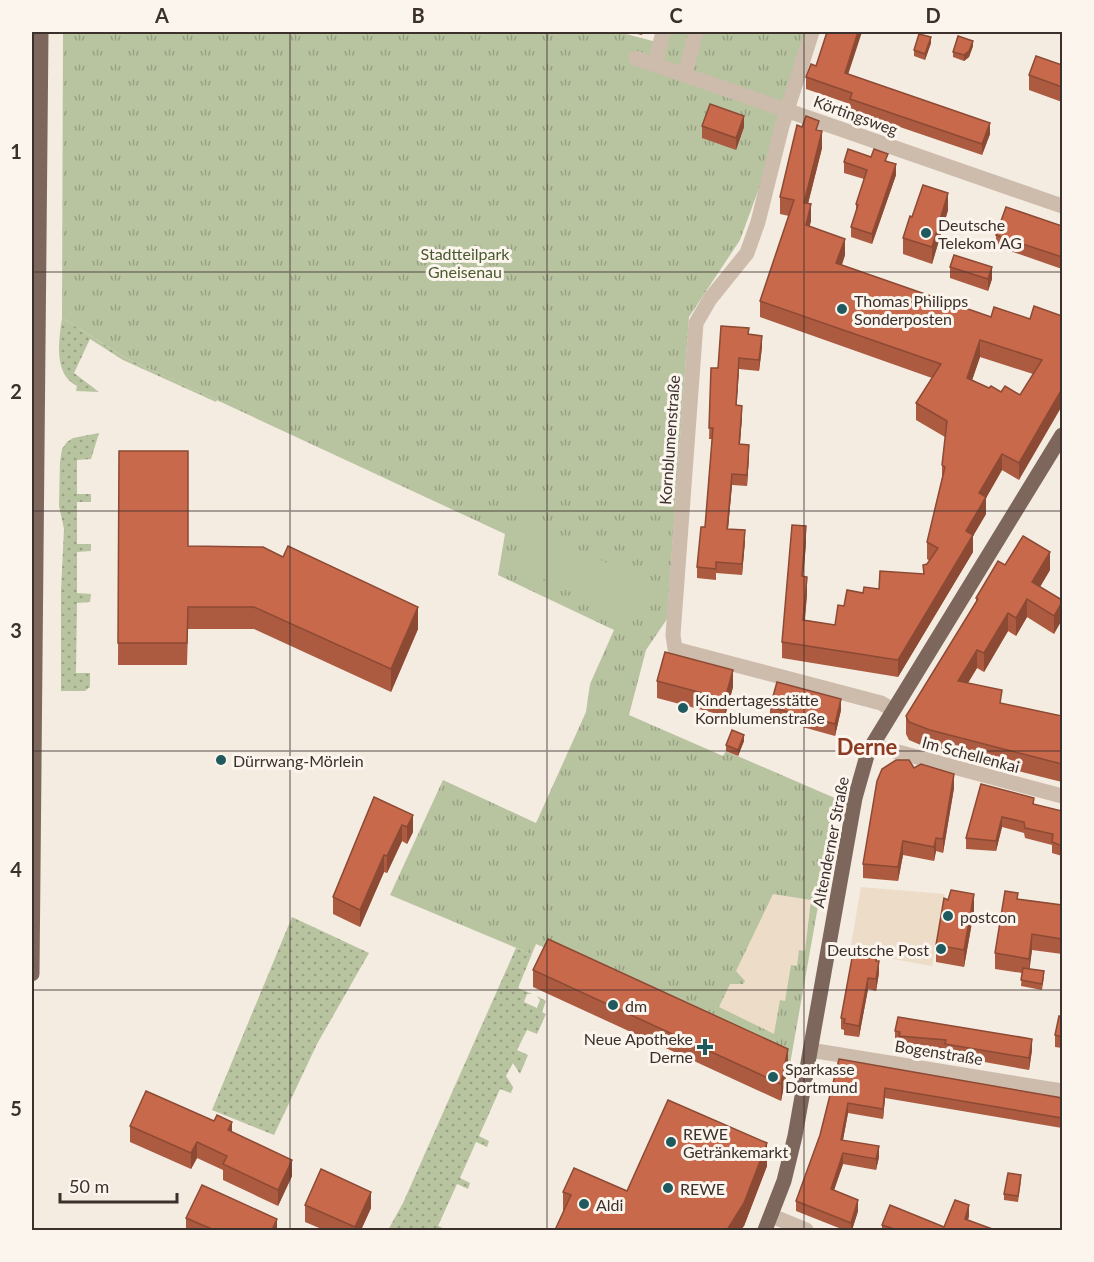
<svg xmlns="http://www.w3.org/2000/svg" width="1094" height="1262" font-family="Lato,sans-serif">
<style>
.grass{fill:url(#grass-dots)}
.park{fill:url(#park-tufts)}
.garden{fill:#b8c4a0}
.plaza{fill:#ecdcc8}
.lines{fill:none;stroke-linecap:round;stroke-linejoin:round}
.minor{stroke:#cdbbac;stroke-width:15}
.major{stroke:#7d675c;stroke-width:15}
.wall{fill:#ac5a40;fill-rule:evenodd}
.shaded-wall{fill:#8c4a34}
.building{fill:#c8694b;stroke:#8c4a34;stroke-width:1.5;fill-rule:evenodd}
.grid{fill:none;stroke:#3b302b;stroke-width:1.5;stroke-opacity:0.55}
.poi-dot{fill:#1f5a5e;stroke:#fbf5ee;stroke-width:2}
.labels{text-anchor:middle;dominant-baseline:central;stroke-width:6;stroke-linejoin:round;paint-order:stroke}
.street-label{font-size:16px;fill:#3b302b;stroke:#fbf5ee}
.poi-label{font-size:16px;fill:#3b302b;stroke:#fbf5ee;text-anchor:start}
.park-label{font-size:16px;fill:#4a5a2e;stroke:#fbf5ee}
.district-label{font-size:22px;font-weight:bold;fill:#8c3b22;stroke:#fbf5ee}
.neatline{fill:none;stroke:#3b302b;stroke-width:2}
.grid-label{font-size:20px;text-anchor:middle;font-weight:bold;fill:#3b302b}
</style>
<defs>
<pattern id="grass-dots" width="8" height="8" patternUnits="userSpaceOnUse" patternTransform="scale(1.5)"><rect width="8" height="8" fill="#b8c4a0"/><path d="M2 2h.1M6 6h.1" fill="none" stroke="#97a083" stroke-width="1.8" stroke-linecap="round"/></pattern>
<pattern id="park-tufts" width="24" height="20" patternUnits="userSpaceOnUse" patternTransform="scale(1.5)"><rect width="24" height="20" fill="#b8c4a0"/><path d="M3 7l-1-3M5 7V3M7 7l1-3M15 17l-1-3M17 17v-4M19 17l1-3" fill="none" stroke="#97a083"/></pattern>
</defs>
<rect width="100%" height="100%" fill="#f4ebe1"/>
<g class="grass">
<path d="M62,318l64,40 91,42 -1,2 -93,-42 -33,-21 -16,34 25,19 -23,-1 1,-5c-24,-12 -18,-46 -15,-68z"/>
<polygon points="99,433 91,459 77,460 77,494 91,494 91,502 77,502 77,544 91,544 91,551 77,552 77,593 91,594 90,602 77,603 76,673 90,673 90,687 85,691 61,691 61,590 64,529 59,506 60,462 62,449 67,442 73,438"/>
<polygon points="292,917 369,953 317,1044 274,1135 212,1110"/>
<polygon points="536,944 518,988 532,994 527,994 524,1002 537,1008 540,1000 537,996 546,1001 542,1012 546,1014 537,1034 527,1030 517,1050 528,1055 520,1074 513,1063 506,1076 513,1087 511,1093 500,1089 479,1136 489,1141 487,1147 476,1142 460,1178 470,1183 468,1189 457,1184 438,1226 448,1230 388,1230 403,1203 516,948 531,954"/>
</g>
<polygon class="park" points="63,32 619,32 660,43 663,32 811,32 782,126 740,240 689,317 667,619 646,650 629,715 723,756 726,751 837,799 790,1064 581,970 583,965 536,944 531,954 390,895 443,780 536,823 586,712 590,684 614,630 498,575 505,534 126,358 62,318"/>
<polygon class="garden" points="525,495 536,496 533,523 539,531 649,583 631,621 519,567"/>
<g class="plaza">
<polygon points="861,887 945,894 932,966 850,951"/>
<polygon points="773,894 811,900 805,951 799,950 797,966 791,965 785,1001 780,1000 774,1034 719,1007 730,984 743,984 745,981 736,971"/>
</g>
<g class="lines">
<g class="minor">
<polyline points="812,32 782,126 758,222 747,253 710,299 696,323 673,635 675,649 881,703 893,710"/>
<polyline points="636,58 1062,206"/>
<polyline points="655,64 663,32"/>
<polyline points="685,74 696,32"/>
<polyline points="872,745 1062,796"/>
<polyline points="810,1050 1062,1091"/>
<polyline points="772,1216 806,1230"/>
</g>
<g class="major">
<polyline points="32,974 41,32"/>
<polyline points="765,1230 784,1181 795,1136 855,798 868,752 1062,435"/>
</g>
</g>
<g class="wall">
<polygon points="628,32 643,32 642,35"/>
<polygon points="931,43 925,60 914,56 914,50"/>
<polygon points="973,46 969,57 964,61 953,57 953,52"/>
<polygon points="1062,65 1062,102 1029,90 1029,75"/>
<polygon points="816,66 848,74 990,134 982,155 850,110 850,104 806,89 806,77"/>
<polygon points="702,126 744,127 736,150 702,138"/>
<path d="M819,131l3,17 -14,56 3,17 -2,5 36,29 -3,10 149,52 39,2 32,-3 -43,164 -17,-10 -16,28v16l-13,22v16l-75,125 -116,-19v-16l24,-99 -3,33 4,18 -2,26 30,5 9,-19 19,-13 60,-19v-9l4,-1 3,-3 -3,-2v-17l15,-64v-13l3,-28 -29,-17v-17l16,-25 -172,-61v-16l29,-85 -9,-2v-17zM980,357l53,17 -13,21 -19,-3 -12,-4 -17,-8z"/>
<polygon points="871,157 888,161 896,175 872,244 851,237 851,227 856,214 856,204 864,179 844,173 844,162"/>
<polygon points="948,210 932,264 903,254 903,238 912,217"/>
<polygon points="1062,226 1062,269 996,246 996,235"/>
<polygon points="950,267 992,279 988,291 950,278"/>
<polygon points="749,335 762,347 759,371 739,369 736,405 742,417 740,444 749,456 747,486 732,485 728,529 745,541 742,575 716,573 716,580 697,578 697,567 705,527 712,439 709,439 711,368 718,368"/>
<polygon points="119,451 188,546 418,629 391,692 254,629 188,629 187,665 118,665"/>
<polygon points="1005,565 1050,570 1040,587 1062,600 1054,634 1027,617 1016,636 1008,631 984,672 977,668 968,683 1002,704 1062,716 1062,782 930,749 909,740 906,734 906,716 976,602 976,598"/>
<polygon points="657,681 733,687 725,716 657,698"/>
<polygon points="770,707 841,710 835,736 770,718"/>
<polygon points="744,741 738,756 726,751 726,745"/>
<polygon points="914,768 954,788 943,853 936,851 934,861 903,855 898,881 863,878 863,864"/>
<polygon points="981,784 1034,804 1062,811 1062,856 1052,853 1052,845 1025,838 1024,833 1002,827 996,851 966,849 966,838"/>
<polygon points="374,797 413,832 407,844 402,841 387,873 384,872 360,927 333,914 333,897"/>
<polygon points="1018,899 1062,905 1062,954 1032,950 1029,969 1044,977 1042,990 1021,986 1022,973 995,969 995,953"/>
<polygon points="974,911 964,967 936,962 936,945"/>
<polygon points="877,961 879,973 876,991 868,989 859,1037 844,1035 844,1030 841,1029 841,1018"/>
<polygon points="533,970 788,1066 781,1101 533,987"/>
<polygon points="1062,1017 1062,1048 1055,1047 1055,1035"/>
<polygon points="895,1031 1032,1050 1029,1070 945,1055 945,1051 899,1047 899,1044 895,1043"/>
<polygon points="839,1059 1062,1098 1062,1128 885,1098 883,1119 848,1113 843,1140 879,1157 876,1170 843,1164 834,1190 858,1211 852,1230 844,1230 796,1211 796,1201 820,1135"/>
<polygon points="130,1126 232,1132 292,1176 278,1206 223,1180 223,1170 197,1158 191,1169 130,1142"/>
<polygon points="767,1166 744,1226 563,1212 563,1192 627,1191"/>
<polygon points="1021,1181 1018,1202 1004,1200 1004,1194"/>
<polygon points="305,1205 371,1208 361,1230 324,1230 305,1222"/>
<polygon points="969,1216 968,1220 995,1230 882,1230 882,1225 944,1227"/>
<polygon points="186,1218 277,1230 186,1230"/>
</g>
<g class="shaded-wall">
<polygon points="858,32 862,32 845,84 845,73"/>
<polygon points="931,37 931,43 925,60 925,54"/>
<polygon points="973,41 973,46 969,57 964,61 964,55"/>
<polygon points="744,116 744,127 736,150 736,138"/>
<polygon points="990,123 990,134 982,155 982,144"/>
<polygon points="822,131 822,148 804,219 804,203"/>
<polygon points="896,164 896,175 872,244 872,234"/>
<polygon points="948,193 948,210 932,264 932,247"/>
<polygon points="811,204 811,221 806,241 806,225"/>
<polygon points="845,239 845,255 836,280 836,263"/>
<polygon points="992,267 992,279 988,291 988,279"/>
<polygon points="762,336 762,347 759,371 759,360"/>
<polygon points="980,340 980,357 967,395 967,378"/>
<polygon points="739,358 739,369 736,416 736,405"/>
<polygon points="1062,389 1062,406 1019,480 1019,463"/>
<polygon points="742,406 742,417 739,455 739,444"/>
<polygon points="749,445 749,456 747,486 747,475"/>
<polygon points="1002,454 1002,470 986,498 986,514 973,536 973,552 898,677 898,660 966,531 979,493"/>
<polygon points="732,474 732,485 727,540 727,529"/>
<polygon points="806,526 806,543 802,593 802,576"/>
<polygon points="745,530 745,541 742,575 742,564"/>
<polygon points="1050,552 1050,570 1032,600 1032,582"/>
<polygon points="807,577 807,594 803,636 803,620"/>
<polygon points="1027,599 1027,617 1016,636 1016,618"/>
<polygon points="1062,602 1062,620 1054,634 1054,616"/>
<polygon points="418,607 418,629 391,692 391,669"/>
<polygon points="1008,613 1008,631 984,672 984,653"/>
<polygon points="977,650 977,668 958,699 958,681"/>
<polygon points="733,670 733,687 725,716 725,699"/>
<polygon points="841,699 841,710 835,736 835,724"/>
<polygon points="744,735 744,741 738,756 738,750"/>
<polygon points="954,774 954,788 943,853 943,839"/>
<polygon points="413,815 413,832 407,844 407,827"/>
<polygon points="1002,817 1002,827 996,851 996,841"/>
<polygon points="402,825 402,841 387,873 387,856"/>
<polygon points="936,838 936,851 934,861 934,847"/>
<polygon points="903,841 903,855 898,881 898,867"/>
<polygon points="384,855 384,872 360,927 360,910"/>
<polygon points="974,894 974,911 964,967 964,950"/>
<polygon points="1032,934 1032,950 1029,974 1029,959"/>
<polygon points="879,961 879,973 876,991 876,979"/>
<polygon points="868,978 868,989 859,1037 859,1026"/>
<polygon points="1032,1039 1032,1050 1029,1070 1029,1058"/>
<polygon points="788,1049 788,1066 781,1101 781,1084"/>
<polygon points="885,1088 885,1098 883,1119 883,1109"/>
<polygon points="848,1103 848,1113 841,1150 841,1140"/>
<polygon points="232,1122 232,1138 228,1130"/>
<polygon points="197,1142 197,1158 191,1169 191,1153"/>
<polygon points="767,1143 767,1166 744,1226 741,1230 727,1230"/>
<polygon points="879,1146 879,1157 876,1170 876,1159"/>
<polygon points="843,1153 843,1164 831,1199 831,1189"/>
<polygon points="292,1160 292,1176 278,1206 278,1190"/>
<polygon points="371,1192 371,1208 361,1230 355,1230 355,1227"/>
<polygon points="858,1200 858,1211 852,1230 851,1230 851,1223"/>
<polygon points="969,1205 969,1216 965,1230 965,1219"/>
<polygon points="277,1219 277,1230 272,1230"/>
</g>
<g class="building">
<polygon points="827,32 858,32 845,73 990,123 982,144 850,99 852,93 806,77 811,64 816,66"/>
<polygon points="919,34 931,37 925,54 914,50"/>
<polygon points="958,36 973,41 969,51 964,55 953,52"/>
<polygon points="1036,56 1062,65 1062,87 1029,75"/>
<polygon points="710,104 744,116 736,138 702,126"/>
<path d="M806,116l13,5 -3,9 6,1 -18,72 7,1 -5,21 39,14 -9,24 155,54 3,-10 36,12 4,-13 28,10v73l-43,74 -17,-9 -23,39 7,4 -20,34 7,4 -75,125 -116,-18 10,-117 14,1 -4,50 5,1 -4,43 32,5 3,-20 6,1 3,-16 16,3 1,-6 15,2 1,-18 44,3 -1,-9 4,-1 11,-16 -11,-6 18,-75 -3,-2 5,-44 -31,-18 25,-39 -181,-63 34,-101 -14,-3 17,-72 5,2zM980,340l62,20 -22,35 -15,-9 -4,6 -10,-6 -2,2 -22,-10z"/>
<polygon points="848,149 871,157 874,149 888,154 885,161 896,164 872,234 851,227 858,205 856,204 867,170 844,162"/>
<polygon points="923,185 948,193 932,247 903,238 910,216 912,217"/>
<polygon points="1006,207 1062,226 1062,257 996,235"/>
<polygon points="954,255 992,267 988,279 950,267"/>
<polygon points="721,326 749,328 748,334 762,336 759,360 739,358 736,405 742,406 739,444 749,445 747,475 732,474 727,529 745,530 742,564 716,562 716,569 697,567 701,527 705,527 713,428 709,428 711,368 718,368"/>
<polygon points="119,451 188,451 188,546 263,547 283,557 288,546 418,607 391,669 254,607 188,607 187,643 118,643"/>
<polygon points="1023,536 1050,552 1032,582 1062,600 1062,602 1054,616 1027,599 1016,618 1008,613 984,653 977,650 958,681 1002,690 1000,703 1062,716 1062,764 930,730 909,722 906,716 978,599 976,598 998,561 1005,565"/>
<polygon points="665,652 733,670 725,699 657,681"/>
<polygon points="777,682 841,699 835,724 770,707"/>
<polygon points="732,730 744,735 738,750 726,745"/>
<polygon points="896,760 909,760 914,768 921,764 954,774 943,839 936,838 934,847 903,841 898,867 863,864 877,781 882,769"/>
<polygon points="981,784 1034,798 1033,804 1062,811 1062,846 1052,842 1053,834 1025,828 1024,822 1002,817 996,841 966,838"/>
<polygon points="374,797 413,815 407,827 402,825 387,856 384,855 360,910 333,897"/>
<polygon points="951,890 974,894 964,950 936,945 944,898 948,900"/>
<polygon points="1005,891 1018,893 1017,899 1062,905 1062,939 1032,934 1029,959 995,953"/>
<polygon points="548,939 788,1049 781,1084 533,970"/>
<polygon points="854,947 877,951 876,961 879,961 876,979 868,978 859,1026 844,1023 845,1019 841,1018"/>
<polygon points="1023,968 1044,971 1042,984 1021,980"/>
<polygon points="1059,1016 1062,1017 1062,1037 1055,1035"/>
<polygon points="898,1017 1032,1039 1029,1058 945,1044 946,1040 899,1036 900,1032 895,1031"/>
<polygon points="839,1059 1062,1098 1062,1118 885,1088 883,1109 848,1103 841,1140 879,1146 876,1159 843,1153 831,1189 858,1200 851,1223 796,1201 820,1135"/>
<polygon points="146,1091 214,1121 217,1115 232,1122 228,1130 292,1160 278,1190 223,1164 227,1156 197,1142 191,1153 130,1126"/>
<polygon points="668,1100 767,1143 744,1203 727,1230 555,1230 571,1195 563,1192 574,1168 627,1191"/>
<polygon points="321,1169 371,1192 355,1227 305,1205"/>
<polygon points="1008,1173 1021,1175 1018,1196 1004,1194"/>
<polygon points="202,1185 277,1219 272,1230 214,1230 186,1218"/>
<polygon points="955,1200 969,1205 965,1219 995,1230 897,1230 882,1225 890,1205 944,1227"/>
</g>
<path class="grid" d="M290,32v1198M547,32v1198M804,32v1198M32,272h1030M32,511h1030M32,751h1030M32,990h1030"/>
<g class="poi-dot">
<circle cx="926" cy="233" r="6"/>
<circle cx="842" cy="309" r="6"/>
<circle cx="683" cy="708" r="6"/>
<circle cx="221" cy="760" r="6"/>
<circle cx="948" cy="916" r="6"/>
<circle cx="941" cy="949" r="6"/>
<circle cx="613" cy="1005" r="6"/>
<path d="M702 1038h6v6h6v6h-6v6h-6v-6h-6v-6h6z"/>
<circle cx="773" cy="1077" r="6"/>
<circle cx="671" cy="1142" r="6"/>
<circle cx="668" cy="1188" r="6"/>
<circle cx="584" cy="1204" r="6"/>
</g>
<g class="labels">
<g class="street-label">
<text transform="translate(856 115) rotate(20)">Körtingsweg</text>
<text transform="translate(669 440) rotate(-86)">Kornblumenstraße</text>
<text transform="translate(971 754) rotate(15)">Im Schellenkai</text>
<text transform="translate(830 842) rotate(-79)">Altenderner Straße</text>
<text transform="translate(939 1052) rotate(9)">Bogenstraße</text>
</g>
<g class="poi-label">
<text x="938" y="224">Deutsche<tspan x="938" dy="18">Telekom AG</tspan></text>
<text x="854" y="300">Thomas Philipps<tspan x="854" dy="18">Sonderposten</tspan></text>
<text x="695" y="699">Kindertagesstätte<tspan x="695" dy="18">Kornblumenstraße</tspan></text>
<text x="233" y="760">Dürrwang-Mörlein</text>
<text x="960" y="916">postcon</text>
<text x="929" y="949" text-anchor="end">Deutsche Post</text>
<text x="625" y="1005">dm</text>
<text x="693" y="1038" text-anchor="end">Neue Apotheke<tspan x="693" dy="18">Derne</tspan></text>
<text x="785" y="1068">Sparkasse<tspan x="785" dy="18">Dortmund</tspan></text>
<text x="683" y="1133">REWE<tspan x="683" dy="18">Getränkemarkt</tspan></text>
<text x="680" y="1188">REWE</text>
<text x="596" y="1204">Aldi</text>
</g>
<g class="park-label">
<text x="465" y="253">Stadtteilpark<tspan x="465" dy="18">Gneisenau</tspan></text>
</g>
<g class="district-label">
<text x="867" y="746">Derne</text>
</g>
</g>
<rect width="1094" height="1262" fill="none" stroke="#fbf5ee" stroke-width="66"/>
<path d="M60 1193v9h117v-9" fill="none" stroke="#3b302b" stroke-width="3"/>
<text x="69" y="1193" font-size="18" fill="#3b302b" stroke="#fbf5ee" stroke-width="4.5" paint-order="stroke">50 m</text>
<rect x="33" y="33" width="1028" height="1196" class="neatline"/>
<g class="grid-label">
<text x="162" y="23">A</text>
<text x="418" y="23">B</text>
<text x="676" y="23">C</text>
<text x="933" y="23">D</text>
<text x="16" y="159">1</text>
<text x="16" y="399">2</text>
<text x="16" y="638">3</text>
<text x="16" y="877">4</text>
<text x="16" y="1116">5</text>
</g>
</svg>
